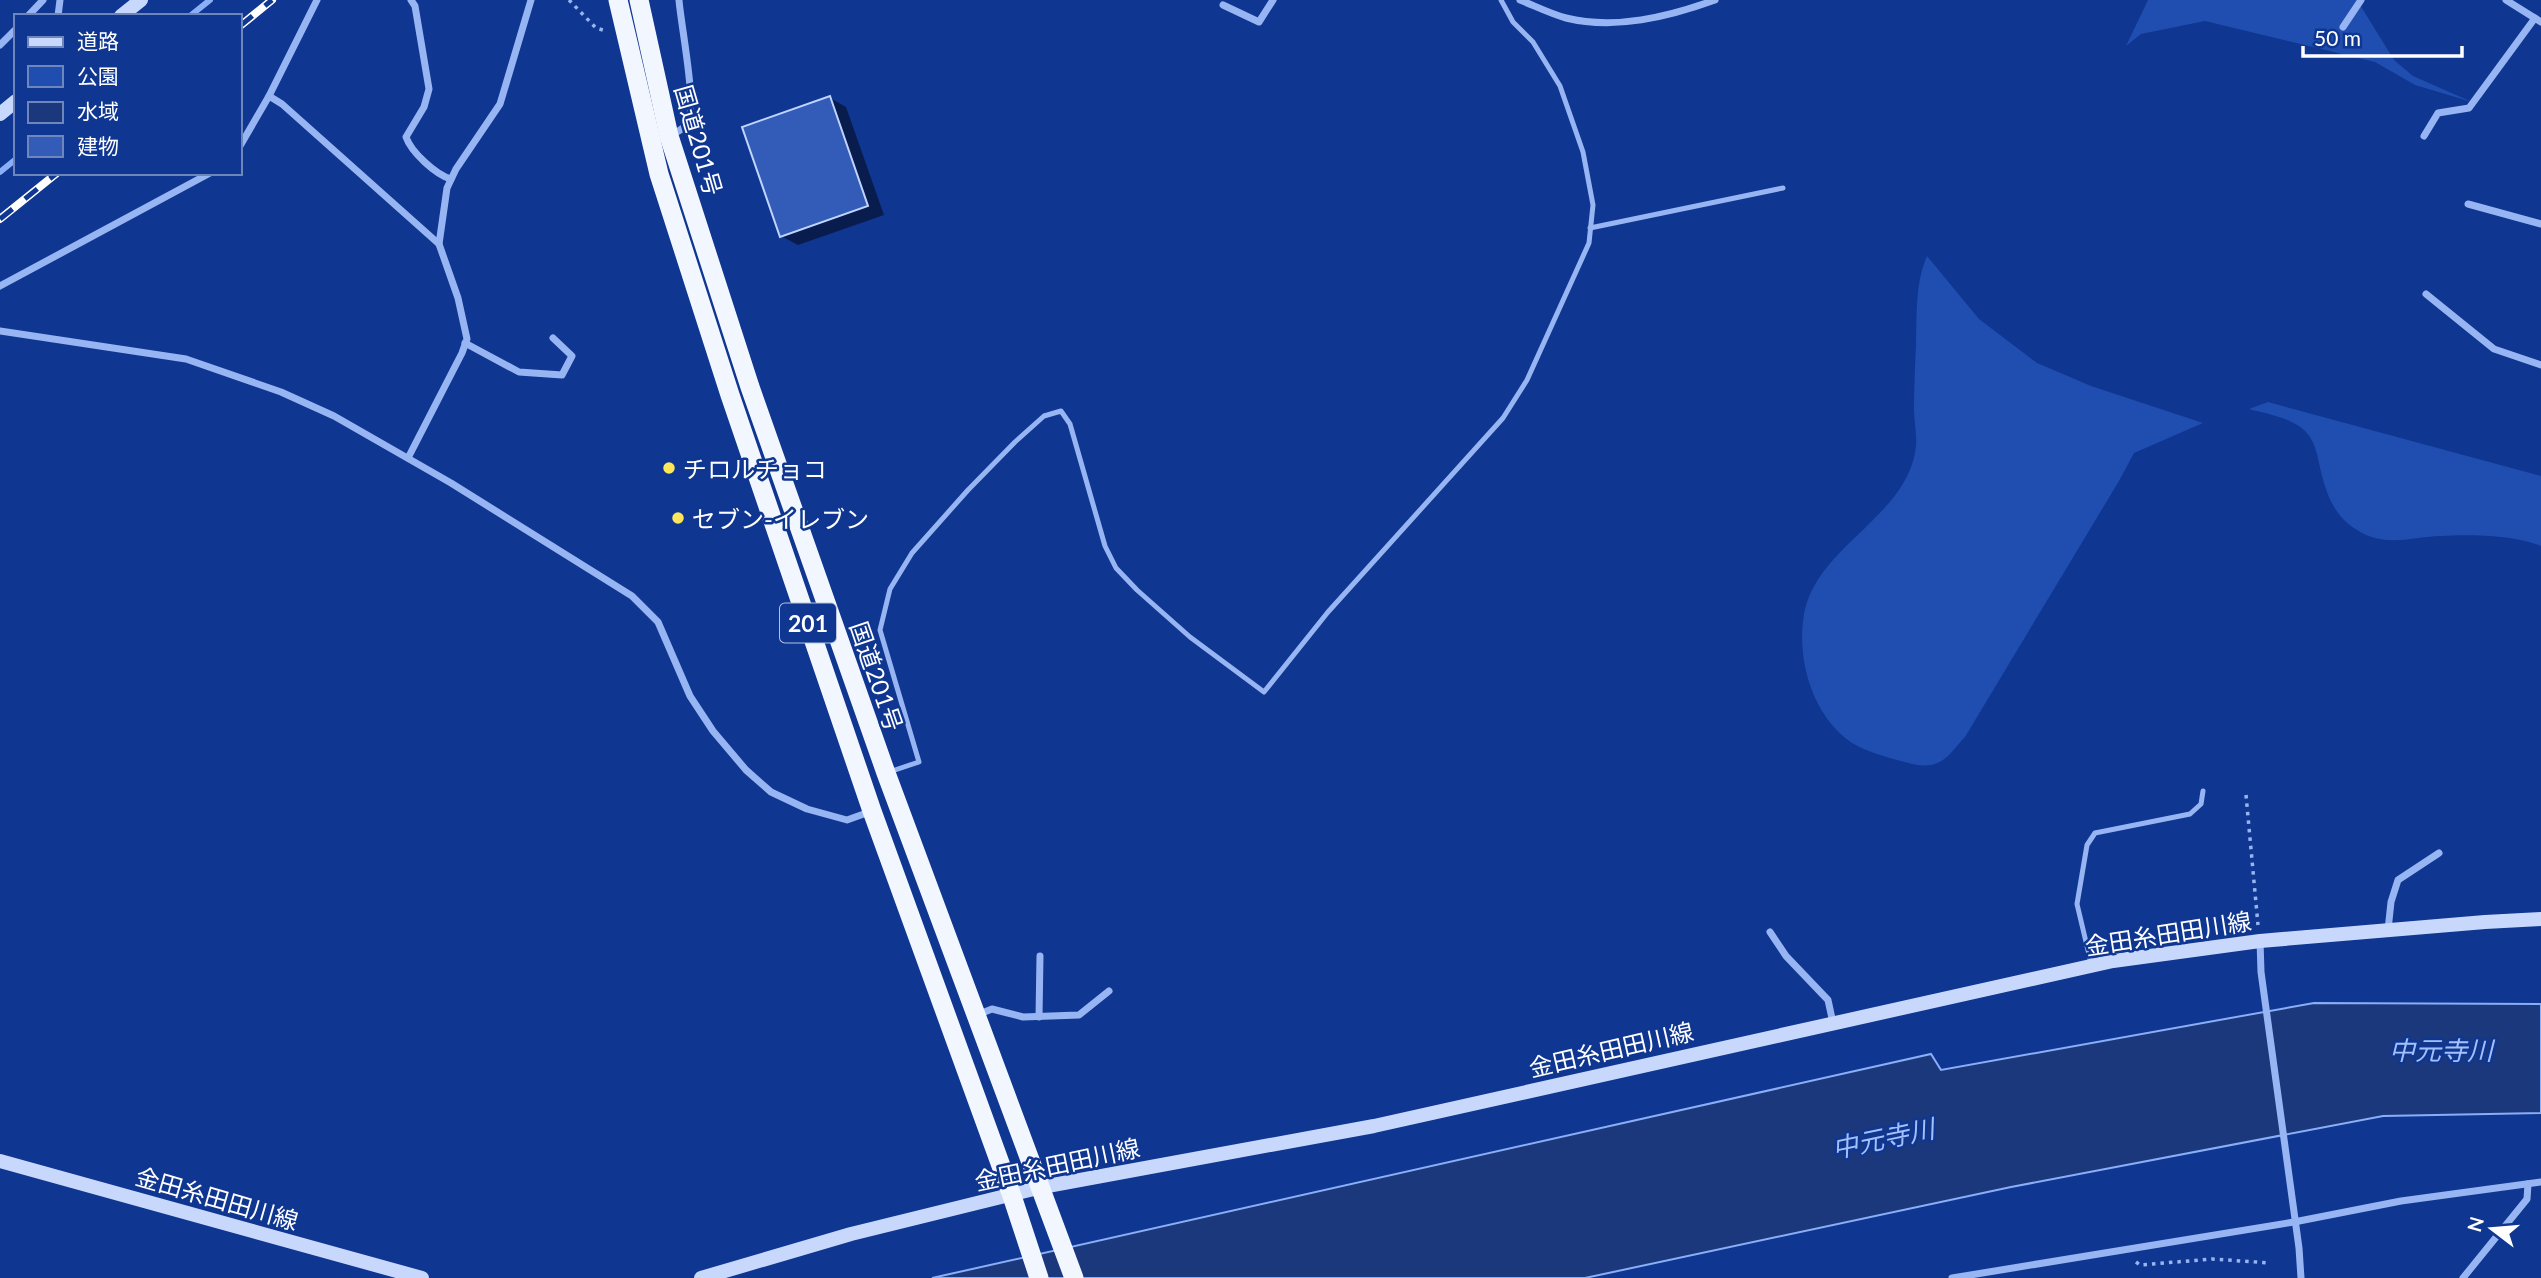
<svg xmlns="http://www.w3.org/2000/svg" width="2541" height="1278" font-family="Lato,'Noto Sans JP',sans-serif">
<style>
.green{fill:#204eb0}
.water{fill:#1c387c;stroke:#8aaef7;stroke-width:2}
.shadow{fill:#0007}
.lines{fill:none;stroke-linecap:round;stroke-linejoin:round}
.stream{stroke:#8aaef7;stroke-width:6}
.building{fill:#335cb8;stroke:#c0d4fe;stroke-width:2}
.path{stroke:#98b5f3;stroke-width:3.5;stroke-dasharray:3.5 5;stroke-linecap:butt}
.service{stroke:#98b5f3;stroke-width:5}
.minor{stroke:#98b5f3;stroke-width:7}
.secondary{stroke:#c8d8fd;stroke-width:14}
.trunk{stroke:#f2f6ff;stroke-width:19}
.rail-casing{stroke:#fff;stroke-width:8}
.rail{stroke:#0f3690;stroke-width:5;stroke-dasharray:16;stroke-linecap:butt}
.poi-dot{fill:#ffe65b;stroke:#0f3690;stroke-width:2.5}
.labels{text-anchor:middle;dominant-baseline:central;stroke-width:5;stroke-linejoin:round;paint-order:stroke}
.shield{fill:#0f3690;stroke:#b7c3de;stroke-width:2}
.shield-label{font-size:23px;font-weight:bold;fill:#fff}
.street-label{font-size:24px;fill:#fff;stroke:#0f3690}
.poi-label{font-size:24px;fill:#fff;stroke:#0f3690;text-anchor:start}
.water-label{font-size:26px;font-style:italic;fill:#a4c0fb;stroke:#0f3690}
</style>
<rect width="100%" height="100%" fill="#0f3690"/>
<g class="green">
<polygon points="2148,0 2357,0 2394,60 2413,76 2472,102 2415,85 2375,62 2205,21 2141,34 2126,46"/>
<path d="M1927,256l52,63 58,44 54,23 112,37 -69,30 -15,28 -154,256c-7,7 -14,18 -22,23 -14,10 -31,4 -46,0 -14,-4 -32,-9 -45,-17 -38,-26 -54,-78 -49,-122 8,-75 105,-101 113,-175 1,-12 -2,-25 -2,-37 0,-21 1,-43 2,-64 1,-31 -1,-61 11,-89z"/>
<path d="M2268,402l273,74v70c-26,-11 -72,-12 -101,-10 -29,1 -55,12 -83,-6 -25,-15 -32,-40 -38,-67 -2,-10 -5,-22 -12,-30 -13,-15 -40,-19 -58,-24z"/>
</g>
<polygon class="water" points="2314,1003 2541,1004 2541,1113 2383,1116 2011,1187 1585,1278 932,1278 1931,1054 1941,1070"/>
<polygon class="shadow" points="830,98 846,107 884,215 798,245 781,236"/>
<g class="lines">
<g class="stream">
<polyline points="190,16 210,0"/>
<polyline points="0,172 16,159"/>
</g>
</g>
<polygon class="building" points="830,96 868,206 780,237 742,127"/>
<g class="lines">
<g class="path">
<polyline points="569,0 596,28 603,30"/>
<polyline points="2246,795 2258,925"/>
<polyline points="2136,1262 2140,1265 2212,1259 2270,1263"/>
</g>
<g class="service">
<polyline points="1590,228 1783,188"/>
<polyline points="889,772 919,762 880,630 890,589 912,553 968,490 1015,442 1044,416 1061,411 1070,424 1105,546 1116,568 1137,590 1190,637 1264,692 1328,612 1503,418 1527,380 1589,243 1593,205 1583,152 1560,86 1533,42 1513,22 1501,0"/>
<polyline points="2091,963 2077,904 2087,845 2095,833 2190,814 2201,804 2203,791"/>
</g>
<g class="minor">
<path d="M411,0l4,6 14,83 -5,18 -18,30c5,15 30,38 45,42"/>
<path d="M1520,0c15,6 31,14 46,18 49,12 102,-1 149,-18"/>
<polyline points="2506,0 2541,22"/>
<polyline points="1223,5 1259,22 1273,0"/>
<polyline points="28,16 43,0"/>
<polyline points="58,16 60,0"/>
<polyline points="2343,27 2361,0"/>
<polyline points="0,45 16,29"/>
<polyline points="269,96 282,104 439,244"/>
<path d="M670,135c7,-3 14,-6 18,-13 9,-18 -7,-96 -9,-122"/>
<polyline points="2424,136 2438,113 2469,108 2535,18"/>
<polyline points="240,146 269,96 317,0"/>
<polyline points="2468,204 2541,224"/>
<polyline points="0,286 210,173"/>
<polyline points="2426,294 2494,349 2541,365"/>
<polyline points="0,331 186,359 281,392 334,416 451,483 632,596 658,622 690,696 713,731 746,770 771,792 807,809 847,820 872,811"/>
<polyline points="465,343 519,372 562,375 572,356 553,338"/>
<polyline points="408,458 462,353 467,339 458,298 439,244 447,188 456,169 500,104 531,0"/>
<polyline points="2388,930 2391,902 2398,880 2439,853"/>
<polyline points="1770,932 1786,956 1828,1000 1833,1023"/>
<polyline points="2260,941 2261,972 2299,1248 2301,1278"/>
<polyline points="977,1015 992,1009 1023,1017 1079,1015 1109,991"/>
<polyline points="1039,1017 1040,956"/>
<polyline points="1952,1278 2294,1222 2401,1201 2541,1182"/>
<polyline points="2463,1278 2527,1199 2528,1184"/>
</g>
<g class="secondary">
<polyline points="121,16 141,0"/>
<polyline points="0,114 16,101"/>
<polyline points="0,1161 422,1278"/>
<polyline points="701,1278 851,1234 1042,1187 1374,1126 2113,961 2260,941 2485,922 2541,919"/>
</g>
<g class="trunk">
<polyline points="618,0 659,174 730,395 872,811 1012,1196 1039,1278"/>
<polyline points="639,0 669,136 750,387 886,773 1074,1278"/>
</g>
<defs>
<g id="rail">
<polyline points="240,26 272,0"/>
<polyline points="0,219 57,173"/>
</g>
</defs>
<use href="#rail" class="rail-casing"/>
<use href="#rail" class="rail"/>
</g>
<g class="poi-dot">
<circle cx="669" cy="468" r="7"/>
<circle cx="678" cy="518" r="7"/>
</g>
<g class="labels">
<rect class="shield" x="780" y="603.5" width="56" height="39" rx="5"/>
<g class="shield-label">
<text x="808" y="623">201</text>
</g>
<g class="street-label">
<text transform="translate(699 140) rotate(74)">国道201号</text>
<text transform="translate(877 676) rotate(71)">国道201号</text>
<text transform="translate(2168 933) rotate(-9)">金田糸田田川線</text>
<text transform="translate(1611 1049) rotate(-13)">金田糸田田川線</text>
<text transform="translate(1057 1164) rotate(-12)">金田糸田田川線</text>
<text transform="translate(217 1198) rotate(16)">金田糸田田川線</text>
</g>
<g class="poi-label">
<text x="683" y="468">チロルチョコ</text>
<text x="692" y="518">セブン-イレブン</text>
</g>
<g class="water-label">
<text x="2441" y="1050">中元寺川</text>
<text transform="translate(1883 1138) rotate(-12)">中元寺川</text>
</g>
</g>
<rect x="14" y="14" width="228" height="161" fill="#0f3690" stroke="#6f86bc" stroke-width="2"/>
<rect x="28" y="37" width="35" height="10" fill="#c8d8fd" stroke="#6f86bc" stroke-width="2"/>
<text x="77" y="49" font-size="21" fill="#ffffff">道路</text>
<rect x="28" y="66" width="35" height="21" fill="#204eb0" stroke="#6f86bc" stroke-width="2"/>
<text x="77" y="84" font-size="21" fill="#ffffff">公園</text>
<rect x="28" y="102" width="35" height="21" fill="#1c387c" stroke="#6f86bc" stroke-width="2"/>
<text x="77" y="119" font-size="21" fill="#ffffff">水域</text>
<rect x="28" y="136" width="35" height="21" fill="#335cb8" stroke="#6f86bc" stroke-width="2"/>
<text x="77" y="154" font-size="21" fill="#ffffff">建物</text>
<g transform="translate(2492 1229) rotate(286)" stroke="#0f3690" stroke-width="5" paint-order="stroke">
<path d="M0-5L12 26L0 18L-12 26Z" fill="#ffffff"/>
<text y="-10" font-size="19" font-weight="bold" text-anchor="middle" fill="#ffffff">N</text>
</g>
<path d="M2303 46v10h159v-10" fill="none" stroke="#ffffff" stroke-width="3.5"/>
<text x="2314" y="46" font-size="21" fill="#ffffff" stroke="#0f3690" stroke-width="5" paint-order="stroke">50 m</text>
</svg>
